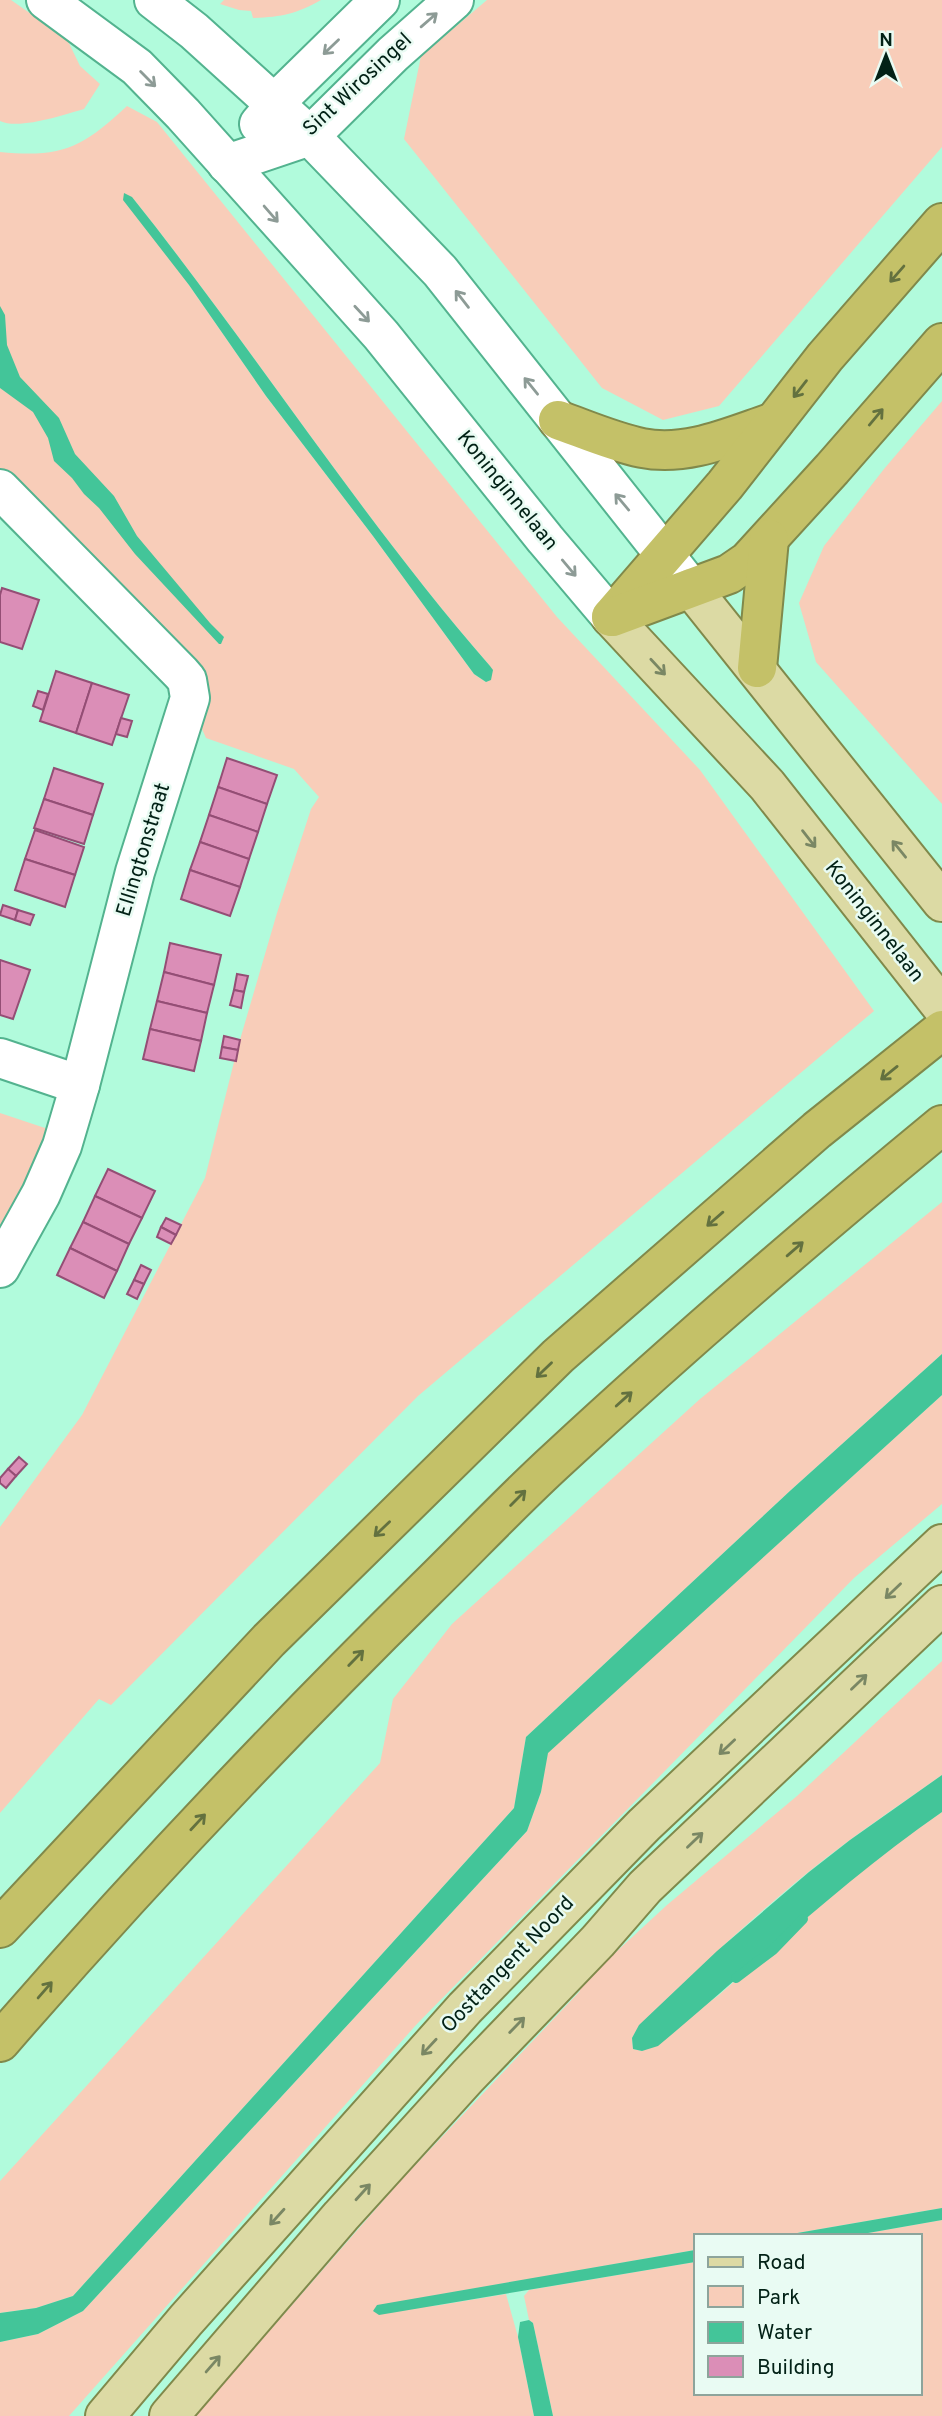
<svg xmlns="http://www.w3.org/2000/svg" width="942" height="2416" font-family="Overpass,sans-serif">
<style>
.green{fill:#f8cdb9;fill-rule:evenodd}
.water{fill:#43c599}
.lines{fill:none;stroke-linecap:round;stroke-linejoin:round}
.stream{stroke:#43c599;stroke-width:10}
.building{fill:#db8eb7;stroke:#944e75;stroke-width:2}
.street-casing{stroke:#53b38f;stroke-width:42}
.secondary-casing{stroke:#53b38f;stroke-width:42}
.primary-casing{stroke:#80894b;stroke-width:42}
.highway-casing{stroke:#80894b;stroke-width:42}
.street{stroke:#fff;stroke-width:38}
.secondary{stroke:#fff;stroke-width:38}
.primary{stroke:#dcdaa4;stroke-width:38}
.highway{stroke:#c4c168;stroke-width:38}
.oneway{stroke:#8d9b96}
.oneway2{stroke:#63713f}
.oneway3{stroke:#7a8764}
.labels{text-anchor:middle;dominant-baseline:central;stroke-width:5;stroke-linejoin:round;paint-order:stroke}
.street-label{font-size:21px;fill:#022116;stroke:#e9fbf3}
</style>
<rect width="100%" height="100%" fill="#b1fbdc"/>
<g class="green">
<path d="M0,0h11l56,39 13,27 20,18 -16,25c-21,6 -65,21 -84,12z"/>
<path d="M224,0h97c-25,14 -39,17 -68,18l-2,-7 -12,-1 -19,-6z"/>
<polygon points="487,0 942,0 942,147 719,406 663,420 602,388 404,139 421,56"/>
<path d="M127,106l30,16 400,495 143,153 174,241 -456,385 -307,309 -12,-6 -99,114v-286l82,-112 123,-237 32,-128 40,-137 34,-104 8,-12 -25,-28 -88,-31 -8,-18 -8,-59 -190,-192v-317c62,6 82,-4 127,-46zM132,197c123,154 229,321 358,469l-4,16 -12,-8 -101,-138 -107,-140 -77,-111z"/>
<polygon points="942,401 942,804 816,662 799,603 824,546 884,469"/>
<polygon points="0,1113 51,1130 0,1241"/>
<polygon points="942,1202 942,1354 791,1490 526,1737 514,1808 73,2296 36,2308 0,2313 0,2181 380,1763 393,1699 452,1624 700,1399"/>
<polygon points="942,1395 942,1504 854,1578 416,2025 69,2416 0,2416 0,2342 38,2334 83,2311 527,1831 541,1792 547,1753"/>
<path d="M942,1661v114c-44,31 -89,61 -131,95 -60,48 -116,102 -171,155l-8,13 1,11 9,2 77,-56 111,-98 61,-50 51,-35v396l-162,28h-85v14l-263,46 2,10 72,-12 12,43 16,79h-339l207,-237 178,-188 -2,-4 89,-82 130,-109z"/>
<polygon points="942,2220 942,2416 553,2416 533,2323 529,2320 524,2296 529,2290 695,2262 695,2393 919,2393 919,2236 851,2236"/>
</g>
<g class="water">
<path d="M124,193l8,4c123,154 229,321 358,469l3,4 -2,10 -5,2 -12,-8 -101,-138 -107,-140 -77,-111 -66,-85z"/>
<polygon points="0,306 5,315 7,345 20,377 59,418 75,454 114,496 137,536 210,623 224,637 221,644 219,644 135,554 99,508 84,494 72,478 54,461 48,438 33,412 0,388"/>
<polygon points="942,1354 942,1395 548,1753 541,1792 527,1831 83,2311 38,2334 0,2342 0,2313 36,2308 73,2296 514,1808 526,1737 791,1490"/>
<path d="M942,1775v37c-101,70 -189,155 -284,234l-16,5 -9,-2 -1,-11 7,-13 78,-74 92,-79 41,-32z"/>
<polygon points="942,2208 942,2220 851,2236 780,2236"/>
<polygon points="695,2250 695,2262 379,2315 373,2311 377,2305"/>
<polygon points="529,2320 533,2323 553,2416 534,2416 518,2337 520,2322"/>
</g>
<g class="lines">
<polyline class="stream" points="736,1978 773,1950 803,1919"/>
</g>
<g class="building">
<polygon points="2,588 39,600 22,649 0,642 0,595"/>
<polygon points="56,671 92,683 76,733 40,721"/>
<polygon points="92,683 129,695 112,745 76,733"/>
<polygon points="38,691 48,694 43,710 33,706"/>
<polygon points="121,718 132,721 127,737 116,734"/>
<polygon points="227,758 277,775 267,804 218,787"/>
<polygon points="54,768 103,784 93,815 44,799"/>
<polygon points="218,787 267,804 258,832 209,815"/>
<polygon points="44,799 93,815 84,844 34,828"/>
<polygon points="209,815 258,832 249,859 200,842"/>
<polygon points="35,830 84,847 75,875 25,859"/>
<polygon points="200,842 249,859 240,887 190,870"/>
<polygon points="25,859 75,875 65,907 15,890"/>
<polygon points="190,870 240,887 230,916 181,899"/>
<polygon points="3,905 18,910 15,920 0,915"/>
<polygon points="18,910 34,915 30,925 15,920"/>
<polygon points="170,943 221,955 214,985 164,972"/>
<polygon points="0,960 30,970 13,1019 0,1015"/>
<polygon points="164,972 214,985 207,1013 157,1001"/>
<polygon points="237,974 248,976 244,992 234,990"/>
<polygon points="234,990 244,992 241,1008 230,1005"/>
<polygon points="157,1001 207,1013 201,1041 150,1029"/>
<polygon points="150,1029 201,1041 194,1071 143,1059"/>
<polygon points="224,1036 240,1040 238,1050 222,1047"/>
<polygon points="222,1047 238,1050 236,1061 220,1058"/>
<polygon points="108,1169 155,1191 142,1218 95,1196"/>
<polygon points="95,1196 142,1218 129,1244 83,1222"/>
<polygon points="166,1218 181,1225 176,1235 161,1227"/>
<polygon points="83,1222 129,1244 117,1271 70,1248"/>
<polygon points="161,1227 176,1235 171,1244 157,1237"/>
<polygon points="70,1248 117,1271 104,1298 57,1275"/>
<polygon points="141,1265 151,1270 144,1284 134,1280"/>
<polygon points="134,1280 144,1284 137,1299 127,1294"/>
<polygon points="19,1457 27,1464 16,1476 8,1469"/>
<polygon points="8,1469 16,1476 6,1488 0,1483 0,1478"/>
</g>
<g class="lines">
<defs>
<g id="street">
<polyline points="0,489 181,673 187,680 190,698 135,872 80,1085 62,1146 41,1194 0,1268"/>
<polyline points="0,1058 80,1085"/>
</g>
<g id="secondary">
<polyline points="46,0 137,67 183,114 381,335 545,539 611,617"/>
<polyline points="154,0 194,31 310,136 440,271 691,588"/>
<polyline points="259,124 287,91 380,0"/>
<polyline points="227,164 310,136 393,54 454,0"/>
</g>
<g id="primary">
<polyline points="691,588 942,902"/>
<polyline points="611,617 767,785 942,1007"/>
<polyline points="105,2416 186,2320 465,2008 644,1825 942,1544"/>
<polyline points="169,2416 341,2216 468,2076 598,1941 645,1887 942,1605"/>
</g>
<g id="highway">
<path d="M558,420c28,10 55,22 84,28 45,9 90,-12 132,-26"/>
<polyline points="611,617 725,485 825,357 942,223"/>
<polyline points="613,617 729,574 748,561 832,469 942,343"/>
<polyline points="757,668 769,539"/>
<polyline points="0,1928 269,1640 558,1356 817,1130 942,1030"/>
<path d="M0,2042c136,-157 278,-307 426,-453 44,-43 86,-88 132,-130 124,-115 253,-226 384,-334"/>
</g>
</defs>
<use href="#street" class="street-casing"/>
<use href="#secondary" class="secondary-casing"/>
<use href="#primary" class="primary-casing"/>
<use href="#highway" class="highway-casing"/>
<use href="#street" class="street"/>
<use href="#secondary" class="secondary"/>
<use href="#primary" class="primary"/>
<use href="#highway" class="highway"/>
</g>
<defs><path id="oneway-shaft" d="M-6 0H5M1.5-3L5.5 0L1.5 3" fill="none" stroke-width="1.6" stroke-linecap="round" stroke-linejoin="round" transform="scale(1.75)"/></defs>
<g class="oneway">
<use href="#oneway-shaft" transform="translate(429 20) rotate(-41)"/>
<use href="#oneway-shaft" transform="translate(331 47) rotate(136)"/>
<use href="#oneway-shaft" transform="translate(148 79) rotate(45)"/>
<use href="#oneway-shaft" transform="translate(271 214) rotate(49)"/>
<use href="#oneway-shaft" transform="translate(462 299) rotate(-128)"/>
<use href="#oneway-shaft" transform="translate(362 314) rotate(47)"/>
<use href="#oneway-shaft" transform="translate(531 386) rotate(-129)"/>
<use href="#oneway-shaft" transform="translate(622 502) rotate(-130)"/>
<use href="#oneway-shaft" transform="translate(569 568) rotate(50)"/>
</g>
<g class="oneway2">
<use href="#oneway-shaft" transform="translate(897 274) rotate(131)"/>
<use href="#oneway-shaft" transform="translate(800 389) rotate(128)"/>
<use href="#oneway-shaft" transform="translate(876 417) rotate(-50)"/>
<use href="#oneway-shaft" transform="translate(889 1073) rotate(141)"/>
<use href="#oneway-shaft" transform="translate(715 1219) rotate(139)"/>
<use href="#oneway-shaft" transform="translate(795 1249) rotate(-41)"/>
<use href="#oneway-shaft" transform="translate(544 1370) rotate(136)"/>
<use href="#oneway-shaft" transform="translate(624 1399) rotate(-42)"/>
<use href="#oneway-shaft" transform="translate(518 1498) rotate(-45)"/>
<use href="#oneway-shaft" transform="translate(382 1529) rotate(136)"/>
<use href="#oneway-shaft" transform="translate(356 1658) rotate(-46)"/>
<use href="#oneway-shaft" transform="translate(198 1822) rotate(-47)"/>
<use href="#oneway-shaft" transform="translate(45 1990) rotate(-49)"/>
</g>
<g class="oneway3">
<use href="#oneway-shaft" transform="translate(658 667) rotate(47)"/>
<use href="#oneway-shaft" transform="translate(809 839) rotate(52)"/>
<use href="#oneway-shaft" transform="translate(899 849) rotate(-129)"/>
<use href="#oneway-shaft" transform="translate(893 1591) rotate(136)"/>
<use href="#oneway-shaft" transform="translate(859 1682) rotate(-44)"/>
<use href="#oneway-shaft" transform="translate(727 1747) rotate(137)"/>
<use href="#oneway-shaft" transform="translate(695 1840) rotate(-44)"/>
<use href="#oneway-shaft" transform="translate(517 2025) rotate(-46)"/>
<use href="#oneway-shaft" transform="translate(429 2047) rotate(133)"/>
<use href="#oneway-shaft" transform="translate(363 2192) rotate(-48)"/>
<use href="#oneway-shaft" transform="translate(277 2217) rotate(132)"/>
<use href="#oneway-shaft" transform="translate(213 2364) rotate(-49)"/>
</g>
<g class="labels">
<g class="street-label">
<text transform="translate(358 85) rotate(-43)">Sint Wirosingel</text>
<text transform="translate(507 491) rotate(51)">Koninginnelaan</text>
<text transform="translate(144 850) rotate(-73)">Ellingtonstraat</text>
<text transform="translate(874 922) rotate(52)">Koninginnelaan</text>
<text transform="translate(508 1965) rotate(-46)">Oosttangent Noord</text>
</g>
</g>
<rect x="694" y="2234" width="228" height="161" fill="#e9fbf3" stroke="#8da49b" stroke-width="2"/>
<rect x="708" y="2257" width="35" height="10" fill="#dcdaa4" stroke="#8da49b" stroke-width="2"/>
<text x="757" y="2269" font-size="21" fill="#022116">Road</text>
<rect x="708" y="2286" width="35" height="21" fill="#f8cdb9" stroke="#8da49b" stroke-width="2"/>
<text x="757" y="2304" font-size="21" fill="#022116">Park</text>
<rect x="708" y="2322" width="35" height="21" fill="#43c599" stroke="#8da49b" stroke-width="2"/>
<text x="757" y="2339" font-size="21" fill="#022116">Water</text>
<rect x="708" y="2356" width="35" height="21" fill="#db8eb7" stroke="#8da49b" stroke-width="2"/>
<text x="757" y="2374" font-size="21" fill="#022116">Building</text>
<g transform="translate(886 56)" stroke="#e9fbf3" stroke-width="5" paint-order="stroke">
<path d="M0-5L12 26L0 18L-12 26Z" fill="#022116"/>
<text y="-10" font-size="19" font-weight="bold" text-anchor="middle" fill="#022116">N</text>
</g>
</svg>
